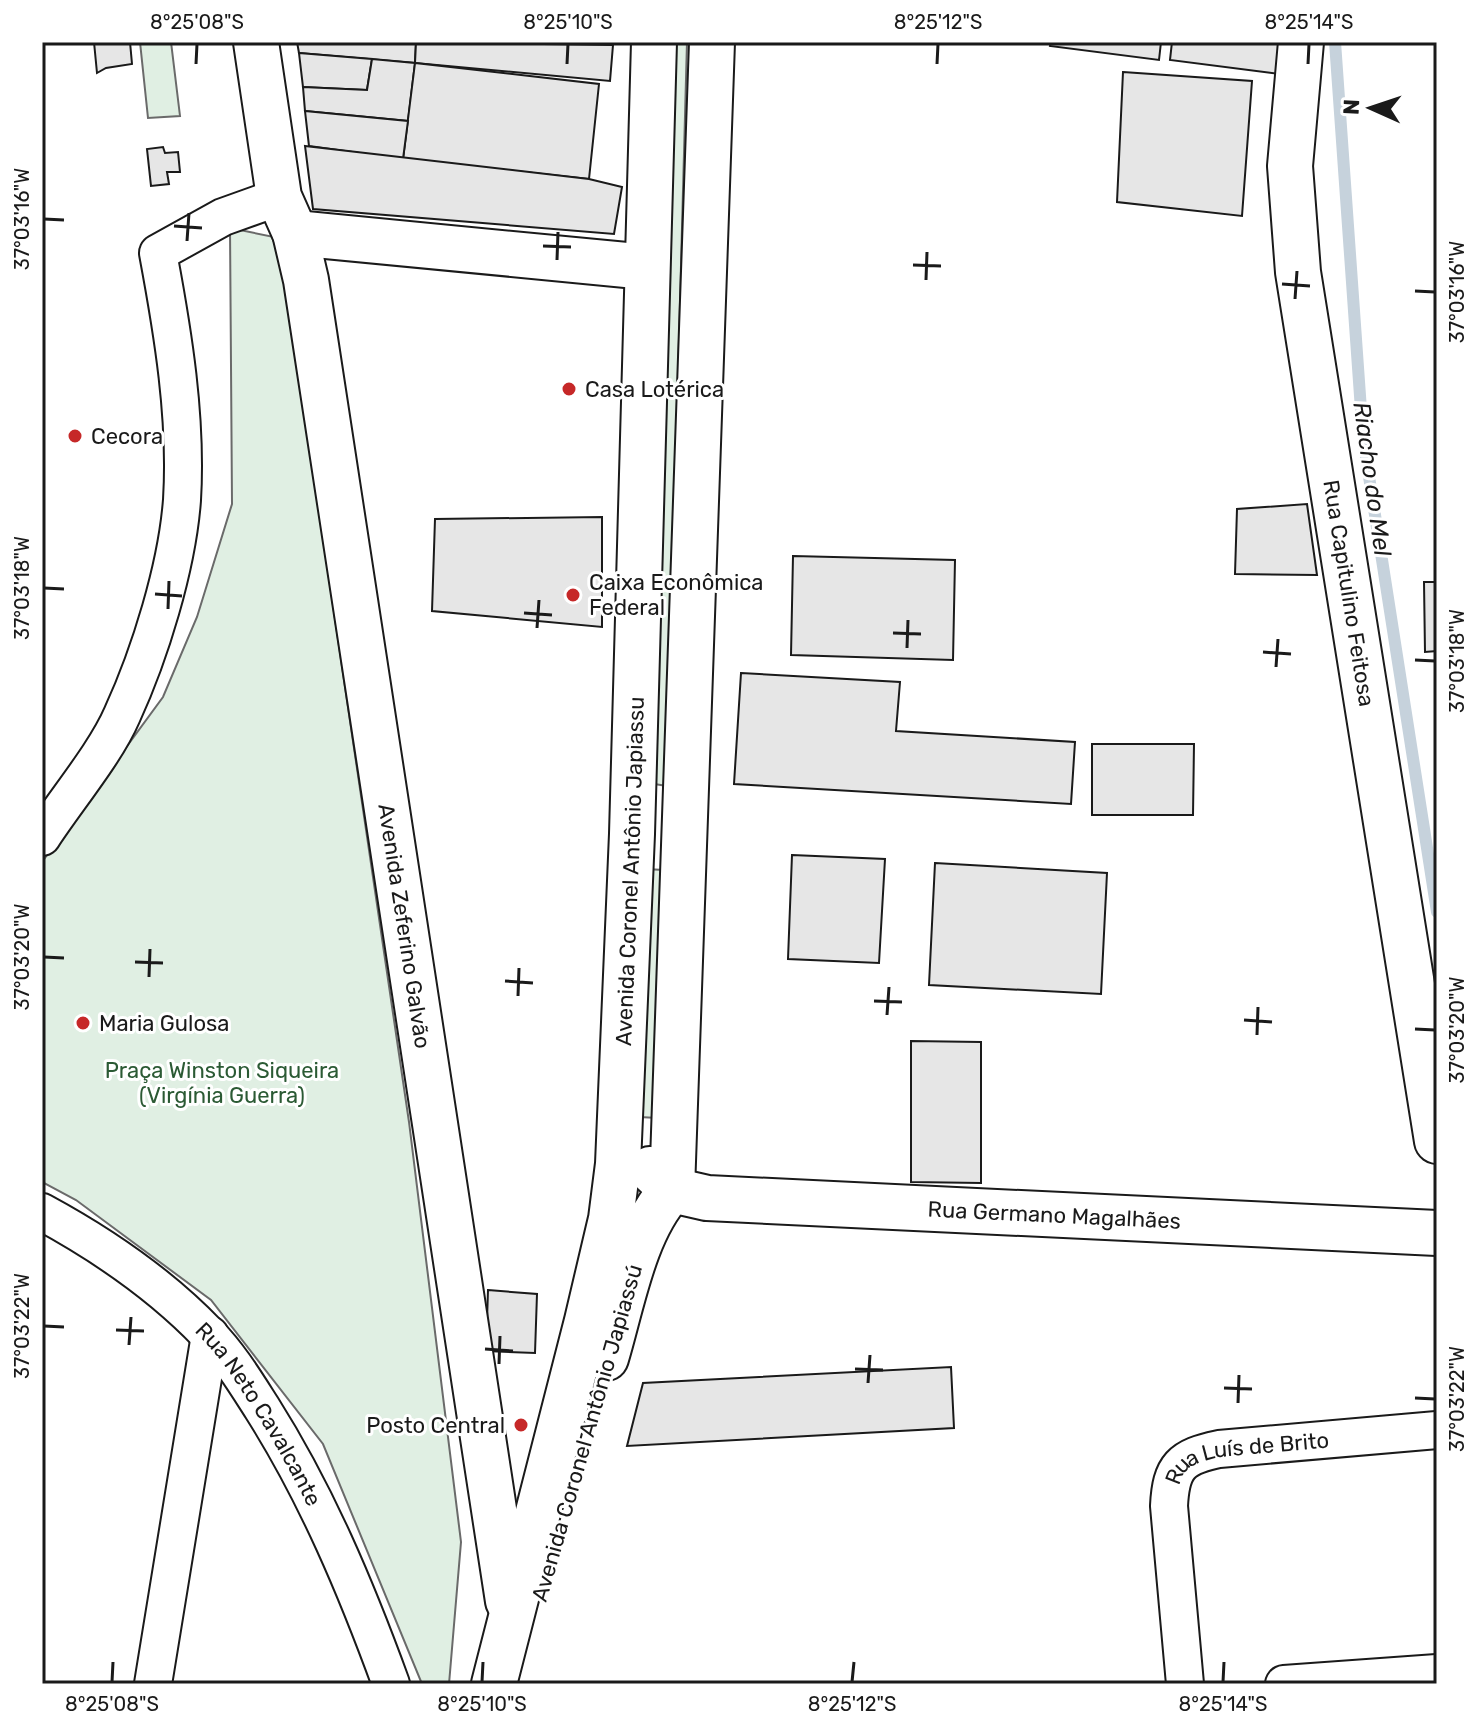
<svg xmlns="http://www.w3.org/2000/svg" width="1479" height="1726" font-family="Rubik,sans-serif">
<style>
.green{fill:#e0efe3;stroke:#6a6a6a;stroke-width:2}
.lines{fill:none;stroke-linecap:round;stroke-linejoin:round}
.stream{stroke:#c6d2dc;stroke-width:12}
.building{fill:#e6e6e6;stroke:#1a1a1a;stroke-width:2}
.street-casing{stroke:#1a1a1a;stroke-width:40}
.secondary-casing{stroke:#1a1a1a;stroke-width:48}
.street{stroke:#fff;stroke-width:36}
.secondary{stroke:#fff;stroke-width:44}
.ticks{fill:none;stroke:#1a1a1a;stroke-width:3}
.poi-dot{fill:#c62828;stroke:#fff;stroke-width:3}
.labels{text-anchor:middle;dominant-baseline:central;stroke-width:6;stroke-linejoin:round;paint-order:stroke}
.poi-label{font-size:22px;fill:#1a1a1a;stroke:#fff;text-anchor:start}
.street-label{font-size:22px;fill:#1a1a1a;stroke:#fff}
.park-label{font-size:22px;fill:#2b5a34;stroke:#fff}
.water-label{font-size:24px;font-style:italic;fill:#1a1a1a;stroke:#fff}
.neatline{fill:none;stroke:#1a1a1a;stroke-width:3}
.ticks-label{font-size:20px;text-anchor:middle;fill:#1a1a1a}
</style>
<rect width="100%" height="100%" fill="#fff"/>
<g class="green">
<polygon points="140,42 171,42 180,116 148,118"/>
<polygon points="667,42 687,42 667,786 648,783"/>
<polygon points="230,228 279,238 409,1122 461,1542 449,1684 422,1684 323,1444 211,1300 76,1200 42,1182 42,862 163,697 197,617 232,504"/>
<polygon points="645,869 664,870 658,1118 639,1117"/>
</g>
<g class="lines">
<polyline class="stream" points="1335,42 1363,438 1437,912"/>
</g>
<g class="building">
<polygon points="94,42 130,42 132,64 106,68 97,73"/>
<polygon points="297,42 416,42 415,63 299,53"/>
<polygon points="416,42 613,45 610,81 415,63"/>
<polygon points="1051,42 1161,42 1159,60 1050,46"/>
<polygon points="1172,42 1283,42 1279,74 1170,60"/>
<polygon points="299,53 372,59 367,90 303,87"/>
<polygon points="372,59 415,63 408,121 305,111 303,87 367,90"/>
<polygon points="415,63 599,84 589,179 403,159"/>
<polygon points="1123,72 1252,81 1242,216 1117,202"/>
<polygon points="305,111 408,121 403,159 309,146"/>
<polygon points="305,146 589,179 622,187 614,234 313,209"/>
<polygon points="163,147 165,153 178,152 180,172 167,172 169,184 151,186 147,149"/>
<polygon points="1307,504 1317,575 1235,574 1237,509"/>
<polygon points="602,517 602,627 432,611 435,519"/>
<polygon points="793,556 955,560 953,660 791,655"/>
<polygon points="1424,582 1437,582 1437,651 1425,652"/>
<polygon points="741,673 900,682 896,731 1075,742 1071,804 734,784"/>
<polygon points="1092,744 1194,744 1193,815 1092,815"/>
<polygon points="792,855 885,859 879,963 788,959"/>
<polygon points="935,863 1107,873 1101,994 929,985"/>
<polygon points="911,1041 981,1042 981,1183 911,1182"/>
<polygon points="488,1290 537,1294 535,1353 486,1351"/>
<polygon points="951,1367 954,1428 627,1446 643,1383"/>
</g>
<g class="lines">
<defs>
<g id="street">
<path d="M42,837c24,-37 63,-83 80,-122 28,-61 55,-148 60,-215 5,-82 -9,-167 -24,-247l65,-36 56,-20"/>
<path id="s1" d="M42,1212c61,33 118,72 166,122 21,21 38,49 54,74 55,87 94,180 129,276"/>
<polyline points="153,1684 210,1335"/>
<path id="s2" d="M1185,1684l-16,-178c2,-40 12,-49 50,-57l218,-19"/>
<polyline points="1284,1684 1437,1673"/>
</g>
<g id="secondary">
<path id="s3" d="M256,42l23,155 16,36 11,47 202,1321"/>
<path id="s4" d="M1301,42l-11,124 8,106 139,869"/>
<polyline points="295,233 647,267"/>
<path id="s5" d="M650,1169l22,21 35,8 730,35"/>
<polyline points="672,1190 712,42"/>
<path d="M606,1358c16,-53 28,-128 66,-168"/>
<path id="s6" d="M494,1684l93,-363 24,-102 7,-55 14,-330 22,-792"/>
</g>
</defs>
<use href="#street" class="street-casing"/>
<use href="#secondary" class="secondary-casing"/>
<use href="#street" class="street"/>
<use href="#secondary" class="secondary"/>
</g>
<path class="ticks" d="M196,64l1,-20M567,64l1,-20M937,64l1,-20M1308,64l1,-20M44,219l20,1M174,226l28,2M187,241l2,-28M543,246l28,1M557,260l1,-28M913,265l28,1M926,280l1,-28M1282,284l28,2M1415,291l20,1M1295,299l2,-28M44,588l20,1M155,594l27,2M168,609l1,-28M524,613l28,2M537,628l2,-28M893,633l28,1M907,648l1,-28M1263,652l28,2M1415,660l20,1M1276,667l2,-28M44,957l20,1M135,962l28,1M149,977l1,-28M505,981l28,2M518,996l1,-28M874,1001l28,1M887,1015l2,-28M1244,1020l28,2M1415,1029l20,1M1257,1035l1,-28M44,1326l20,1M116,1330l28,1M129,1345l2,-28M485,1349l28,2M499,1364l1,-28M855,1369l28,1M868,1383l2,-28M1224,1388l28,1M1415,1398l20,1M1238,1403l1,-28M112,1682l1,-20M482,1682l1,-20M852,1682l2,-20M1223,1682l1,-20"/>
<g class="poi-dot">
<circle cx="569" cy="389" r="8"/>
<circle cx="75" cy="436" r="8"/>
<circle cx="573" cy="595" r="8"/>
<circle cx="83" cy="1023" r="8"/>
<circle cx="521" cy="1425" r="8"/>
</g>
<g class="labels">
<g class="poi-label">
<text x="585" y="389">Casa Lotérica</text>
<text x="91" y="436">Cecora</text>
<text x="589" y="582">Caixa Econômica<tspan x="589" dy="25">Federal</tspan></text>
<text x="99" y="1023">Maria Gulosa</text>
<text x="505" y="1425" text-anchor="end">Posto Central</text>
</g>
<g class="street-label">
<text stroke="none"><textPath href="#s4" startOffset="556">Rua Capitulino Feitosa</textPath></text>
<text stroke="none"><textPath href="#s6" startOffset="828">Avenida Coronel Antônio Japiassu</textPath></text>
<text stroke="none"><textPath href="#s3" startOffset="898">Avenida Zeferino Galvão</textPath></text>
<text stroke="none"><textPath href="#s5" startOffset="414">Rua Germano Magalhães</textPath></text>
<text stroke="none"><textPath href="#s1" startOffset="302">Rua Neto Cavalcante</textPath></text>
<text transform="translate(587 1433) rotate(-74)">Avenida Coronel Antônio Japiassú</text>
<text stroke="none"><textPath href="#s2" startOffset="288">Rua Luís de Brito</textPath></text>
</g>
<g class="park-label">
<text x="222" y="1070">Praça Winston Siqueira<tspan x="222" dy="25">(Virgínia Guerra)</tspan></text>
</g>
<g class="water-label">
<text transform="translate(1372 479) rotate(82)">Riacho do Mel</text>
</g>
</g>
<rect width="1479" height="1726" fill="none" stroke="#ffffff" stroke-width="88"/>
<g transform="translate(1371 108) rotate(273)" stroke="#ffffff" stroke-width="6" paint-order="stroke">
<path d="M0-6L14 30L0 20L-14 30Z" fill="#1a1a1a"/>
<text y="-12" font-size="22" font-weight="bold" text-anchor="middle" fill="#1a1a1a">N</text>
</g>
<rect x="44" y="44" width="1391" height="1638" class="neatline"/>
<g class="ticks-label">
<text x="197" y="29">8°25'08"S</text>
<text x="568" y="29">8°25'10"S</text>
<text x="938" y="29">8°25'12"S</text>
<text x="1309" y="29">8°25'14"S</text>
<text transform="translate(22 219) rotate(-90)" y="7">37°03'16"W</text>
<text transform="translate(1457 292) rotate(-90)" y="7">37°03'16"W</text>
<text transform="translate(22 588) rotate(-90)" y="7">37°03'18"W</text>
<text transform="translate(1457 661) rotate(-90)" y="7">37°03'18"W</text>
<text transform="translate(22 957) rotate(-90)" y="7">37°03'20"W</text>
<text transform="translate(1457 1030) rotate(-90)" y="7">37°03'20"W</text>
<text transform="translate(22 1326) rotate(-90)" y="7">37°03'22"W</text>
<text transform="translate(1457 1399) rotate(-90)" y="7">37°03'22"W</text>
<text x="112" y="1711">8°25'08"S</text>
<text x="482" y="1711">8°25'10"S</text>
<text x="852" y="1711">8°25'12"S</text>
<text x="1223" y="1711">8°25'14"S</text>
</g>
</svg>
